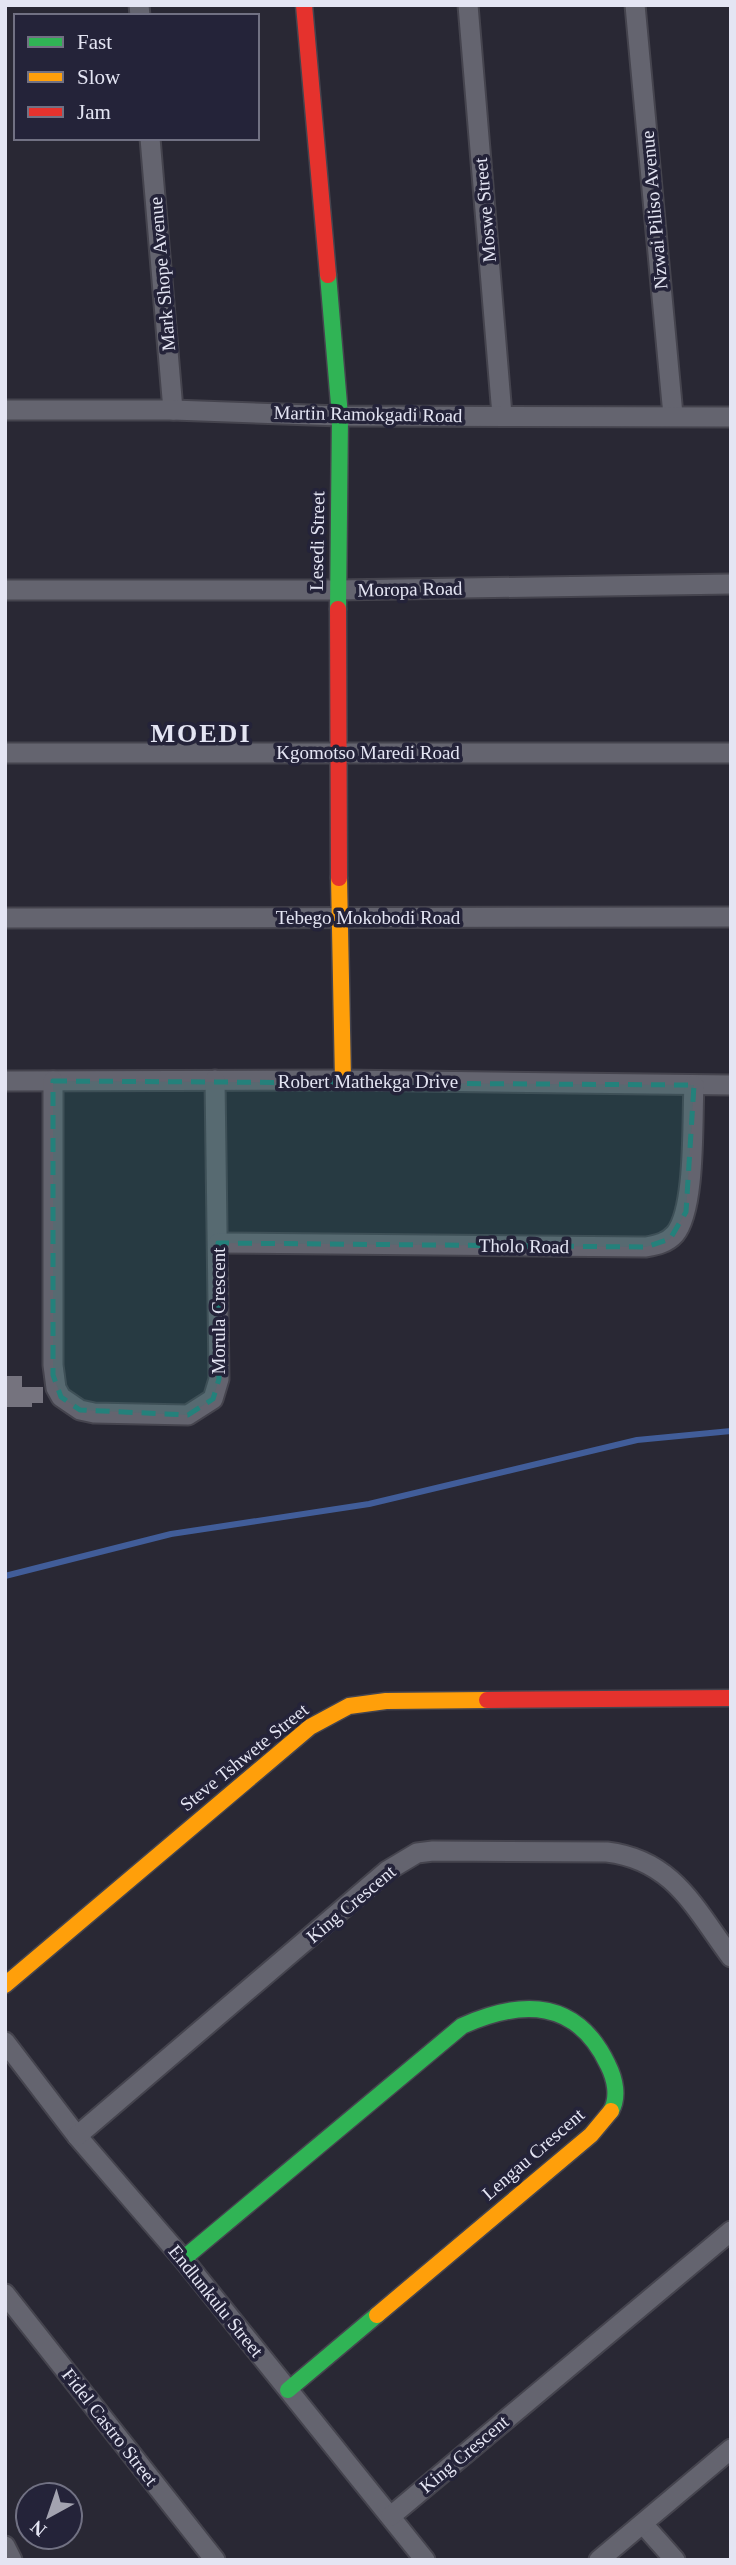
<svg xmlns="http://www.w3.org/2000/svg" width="736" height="2565" font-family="Georgia,serif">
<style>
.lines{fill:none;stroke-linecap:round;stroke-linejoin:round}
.stream{stroke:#415d99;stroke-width:6}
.building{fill:#75737e}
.street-casing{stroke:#45444e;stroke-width:23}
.fast-casing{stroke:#45444e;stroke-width:19}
.slow-casing{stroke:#45444e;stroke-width:19}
.jam-casing{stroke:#45444e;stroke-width:19}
.street{stroke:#64646f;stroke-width:19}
.fast{stroke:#30b455;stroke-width:16}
.slow{stroke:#ff9f0a;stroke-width:16}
.jam{stroke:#e5322d;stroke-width:16}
.marked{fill:#24817b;fill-opacity:0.2;stroke:#24817b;stroke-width:5;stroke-dasharray:14 9;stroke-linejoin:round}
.labels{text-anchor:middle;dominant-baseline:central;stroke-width:7;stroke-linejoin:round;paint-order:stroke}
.street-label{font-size:19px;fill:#e4e5f3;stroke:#242339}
.district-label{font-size:26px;font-weight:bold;letter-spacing:2px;fill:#e4e5f3;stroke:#242339}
</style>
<rect width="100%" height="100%" fill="#292834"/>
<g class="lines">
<polyline class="stream" points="5,1576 171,1534 369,1504 637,1440 731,1431"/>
</g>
<polygon class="building" points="5,1376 22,1376 22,1387 43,1387 43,1403 32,1403 32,1407 5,1407"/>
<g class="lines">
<defs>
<g id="street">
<polyline points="139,5 140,16"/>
<polyline points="468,5 502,415"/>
<polyline points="635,5 673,415"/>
<polyline points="150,138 173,410"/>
<polyline points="5,410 173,410 340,416 731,417"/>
<polyline points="5,590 337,590 731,584"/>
<polyline points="5,753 731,753"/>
<polyline points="5,918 731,917"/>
<polyline points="5,1081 343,1080 731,1085"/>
<polyline points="53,1081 53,1365 56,1388 61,1397 80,1410 94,1413 188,1415 213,1399 219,1379 215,1080"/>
<path d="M218,1243l428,4c11,-2 21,-4 29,-13 21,-25 17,-114 19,-149"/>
<polyline points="5,2042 77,2136 183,2259 425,2560"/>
<path d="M77,2136l310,-265 30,-18 16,-2 174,1c66,8 87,55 124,105"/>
<polyline points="5,2294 215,2560"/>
<polyline points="391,2516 731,2231"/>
<polyline points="643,2524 675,2560"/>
<polyline points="5,2546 12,2560"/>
<polyline points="599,2560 731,2449"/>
</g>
<g id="fast">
<polyline points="328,275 340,416 338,609"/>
<path d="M183,2259l279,-233c60,-27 115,-27 146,39 7,14 11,32 3,46"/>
<polyline points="288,2390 377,2315"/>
</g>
<g id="slow">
<polyline points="339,878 343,1080"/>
<polyline points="5,1985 310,1727 349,1706 386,1701 487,1700"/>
<polyline points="377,2315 591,2135 611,2111"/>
</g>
<g id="jam">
<polyline points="304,5 328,275"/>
<polyline points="338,609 339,878"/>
<polyline points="487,1700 731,1698"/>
</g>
</defs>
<use href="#street" class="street-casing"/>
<use href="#fast" class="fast-casing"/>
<use href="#slow" class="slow-casing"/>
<use href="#jam" class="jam-casing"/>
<use href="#street" class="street"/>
<use href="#fast" class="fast"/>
<use href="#slow" class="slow"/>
<use href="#jam" class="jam"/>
</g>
<path class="marked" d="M53,1081l641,4 -8,127 -16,27 -24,8 -428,-4 1,136 -6,20 -25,16 -108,-5 -19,-13 -8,-22z"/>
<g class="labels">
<g class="street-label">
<text transform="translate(485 210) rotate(-95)">Moswe Street</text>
<text transform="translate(654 210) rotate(-95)">Nzwai Piliso Avenue</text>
<text transform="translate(162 274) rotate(-95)">Mark Shope Avenue</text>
<text transform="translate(368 414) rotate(1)">Martin Ramokgadi Road</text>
<text transform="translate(317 541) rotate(-89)">Lesedi Street</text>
<text transform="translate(410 589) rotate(-1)">Moropa Road</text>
<text x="368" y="752">Kgomotso Maredi Road</text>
<text x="368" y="917">Tebego Mokobodi Road</text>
<text x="368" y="1081">Robert Mathekga Drive</text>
<text transform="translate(524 1246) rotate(1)">Tholo Road</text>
<text transform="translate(218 1311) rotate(-90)">Morula Crescent</text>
<text transform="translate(244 1757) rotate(-39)">Steve Tshwete Street</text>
<text transform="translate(351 1904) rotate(-40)">King Crescent</text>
<text transform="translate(533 2154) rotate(-41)">Lengau Crescent</text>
<text transform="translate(216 2301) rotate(51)">Endlunkulu Street</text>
<text transform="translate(110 2427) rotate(52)">Fidel Castro Street</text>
<text transform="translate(464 2454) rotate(-40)">King Crescent</text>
</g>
<g class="district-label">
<text x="201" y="733">MOEDI</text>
</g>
</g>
<rect width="736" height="2565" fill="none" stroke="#e4e5f3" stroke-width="14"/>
<rect x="14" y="14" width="245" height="126" fill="#242339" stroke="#717183" stroke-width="2"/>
<rect x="28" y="37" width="35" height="10" fill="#30b455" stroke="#717183" stroke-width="2"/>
<text x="77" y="49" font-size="21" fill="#e4e5f3">Fast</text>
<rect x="28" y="72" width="35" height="10" fill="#ff9f0a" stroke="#717183" stroke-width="2"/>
<text x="77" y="84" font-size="21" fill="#e4e5f3">Slow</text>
<rect x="28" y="107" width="35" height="10" fill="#e5322d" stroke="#717183" stroke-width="2"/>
<text x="77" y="119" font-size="21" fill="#e4e5f3">Jam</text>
<g transform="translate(49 2516) rotate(220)"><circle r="33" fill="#242339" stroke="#717183" stroke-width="2"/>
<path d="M0-5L12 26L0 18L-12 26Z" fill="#a3a3b0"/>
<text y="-10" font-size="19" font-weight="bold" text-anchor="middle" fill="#e4e5f3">N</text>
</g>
</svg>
